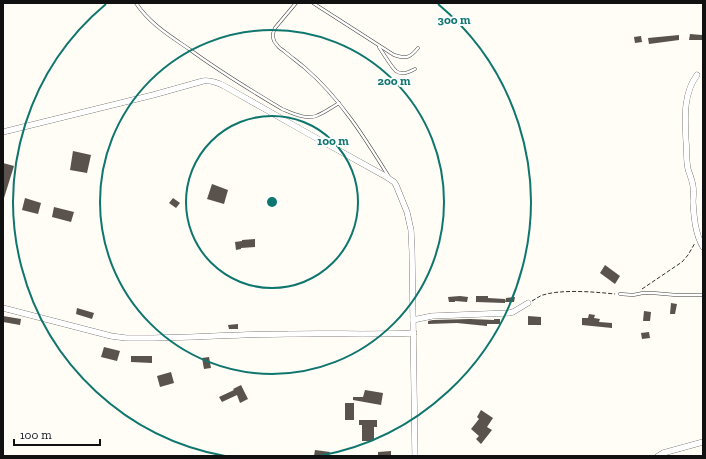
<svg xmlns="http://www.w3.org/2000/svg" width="706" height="459" font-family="'Zilla Slab',serif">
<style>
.building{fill:#5a524d}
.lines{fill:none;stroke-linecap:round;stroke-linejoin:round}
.lane-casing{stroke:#444;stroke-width:3.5}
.street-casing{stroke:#444;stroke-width:6}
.path{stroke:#333;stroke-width:1;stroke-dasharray:4 2;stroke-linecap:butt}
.lane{stroke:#fff;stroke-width:2.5}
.street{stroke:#fff;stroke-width:5.5}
.ring{fill:none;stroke:#0f766e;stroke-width:2}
.centre{fill:#0f766e;stroke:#fff;stroke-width:2}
.ring-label{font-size:12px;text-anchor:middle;font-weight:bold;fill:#0f766e;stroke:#fff;stroke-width:4;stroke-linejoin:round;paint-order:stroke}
</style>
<rect width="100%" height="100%" fill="#fffdf5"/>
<g class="building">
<polygon points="690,34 702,35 702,40 689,40"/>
<polygon points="679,35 679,40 649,44 648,38"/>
<polygon points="641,36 642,42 635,43 634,37"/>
<polygon points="73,151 91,155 87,173 70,170"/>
<polygon points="3,163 14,166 4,198 3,198"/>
<polygon points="212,184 228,190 224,204 207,199"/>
<polygon points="25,198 41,203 38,214 22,210"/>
<polygon points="173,198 180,203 176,208 169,203"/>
<polygon points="54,207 74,212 71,222 52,217"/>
<polygon points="255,239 255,247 241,248 241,249 236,250 235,242 242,241 242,240"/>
<polygon points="605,265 620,276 615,284 600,273"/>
<polygon points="460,296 468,297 467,302 455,301 455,302 449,302 448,297"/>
<polygon points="476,296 488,296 488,298 505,299 505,303 476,302"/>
<polygon points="515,297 514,302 505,302 506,298"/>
<polygon points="671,303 677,304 675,314 670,314"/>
<polygon points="77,308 94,313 92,319 76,314"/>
<polygon points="644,311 651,312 650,321 643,321"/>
<polygon points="589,314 595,315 594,318 600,319 599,322 612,323 612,328 582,325 582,318 588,318"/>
<polygon points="3,316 21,319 20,325 3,322"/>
<polygon points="528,316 541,317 541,325 528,325"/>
<polygon points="470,319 494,320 494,319 500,319 500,324 487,324 487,326 457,323 428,324 428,321 433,320"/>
<polygon points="238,324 238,329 229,329 228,325"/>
<polygon points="649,332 650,338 642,339 641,333"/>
<polygon points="104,347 120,351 117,361 101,357"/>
<polygon points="131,356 152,356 152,363 131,362"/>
<polygon points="209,357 211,368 204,369 202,358"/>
<polygon points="171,372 174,383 160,387 157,376"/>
<polygon points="241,385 248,399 240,403 237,395 222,402 219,397 234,390 233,389"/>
<polygon points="365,390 383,393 381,405 353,400 353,397 363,397"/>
<rect x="345" y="403" width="9" height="17"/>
<polygon points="481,410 493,418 487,427 492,430 481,444 476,439 479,436 471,429 479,419 477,417"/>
<polygon points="359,420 377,420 377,427 374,427 374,441 362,441 362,425 359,425"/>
<polygon points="315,450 330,452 329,456 314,456"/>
<polygon points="391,451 391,456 378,456 378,452"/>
</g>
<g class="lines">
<defs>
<g id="lane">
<path d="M136,3c13,20 34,33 53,46 30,22 61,41 93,60 10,4 24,11 34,7 8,-3 16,-9 23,-13"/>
<path d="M296,3l-21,25c-3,6 -3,12 2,17 1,2 4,4 7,6 7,6 14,11 21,17 35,30 60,70 84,109"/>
<path d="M313,3l81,52c12,4 16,3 24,-7"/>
<path d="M379,47c4,6 13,21 17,24 6,5 13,1 19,-2"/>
<polyline points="620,294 633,295 643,293 653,293 676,295 703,295"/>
</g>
<g id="street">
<path d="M697,75c-14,19 -12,43 -11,66 1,9 0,19 2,28 2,6 4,11 5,17 1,6 0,11 0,16 1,15 2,31 10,45"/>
<path d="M3,132l150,-37 50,-14c9,-1 16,2 23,6l83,47 76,42 9,6 2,3 11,27 4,18 1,21 3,205"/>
<path d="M3,308l108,28 15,2c54,1 108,-4 162,-4 42,-1 84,1 126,-1"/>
<polyline points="413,320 432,316 509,313 513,312 528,303"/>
<polyline points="658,456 663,453 703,442"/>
</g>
</defs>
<use href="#lane" class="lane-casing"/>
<use href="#street" class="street-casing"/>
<g class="path">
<polyline points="642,289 682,262 688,255 695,243"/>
<path d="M532,301c4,-2 7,-5 11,-6 19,-6 53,-3 72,-1"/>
</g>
<use href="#lane" class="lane"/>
<use href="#street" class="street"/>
</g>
<g class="ring">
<circle cx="272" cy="202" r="86"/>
<circle cx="272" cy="202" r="172"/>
<path d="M225 456A258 258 0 0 1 106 4M438 4A258 258 0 0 1 319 456"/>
</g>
<circle cx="272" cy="202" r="6" class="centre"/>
<g class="ring-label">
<text x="454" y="24">300 m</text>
<text x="394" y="85">200 m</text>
<text x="333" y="145">100 m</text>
</g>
<rect width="706" height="459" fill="none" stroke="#111111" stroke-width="8"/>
<path d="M14 439v6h86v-6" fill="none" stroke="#111111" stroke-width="2"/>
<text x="20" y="439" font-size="12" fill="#111111" stroke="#ffffff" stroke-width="3" paint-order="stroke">100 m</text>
</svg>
